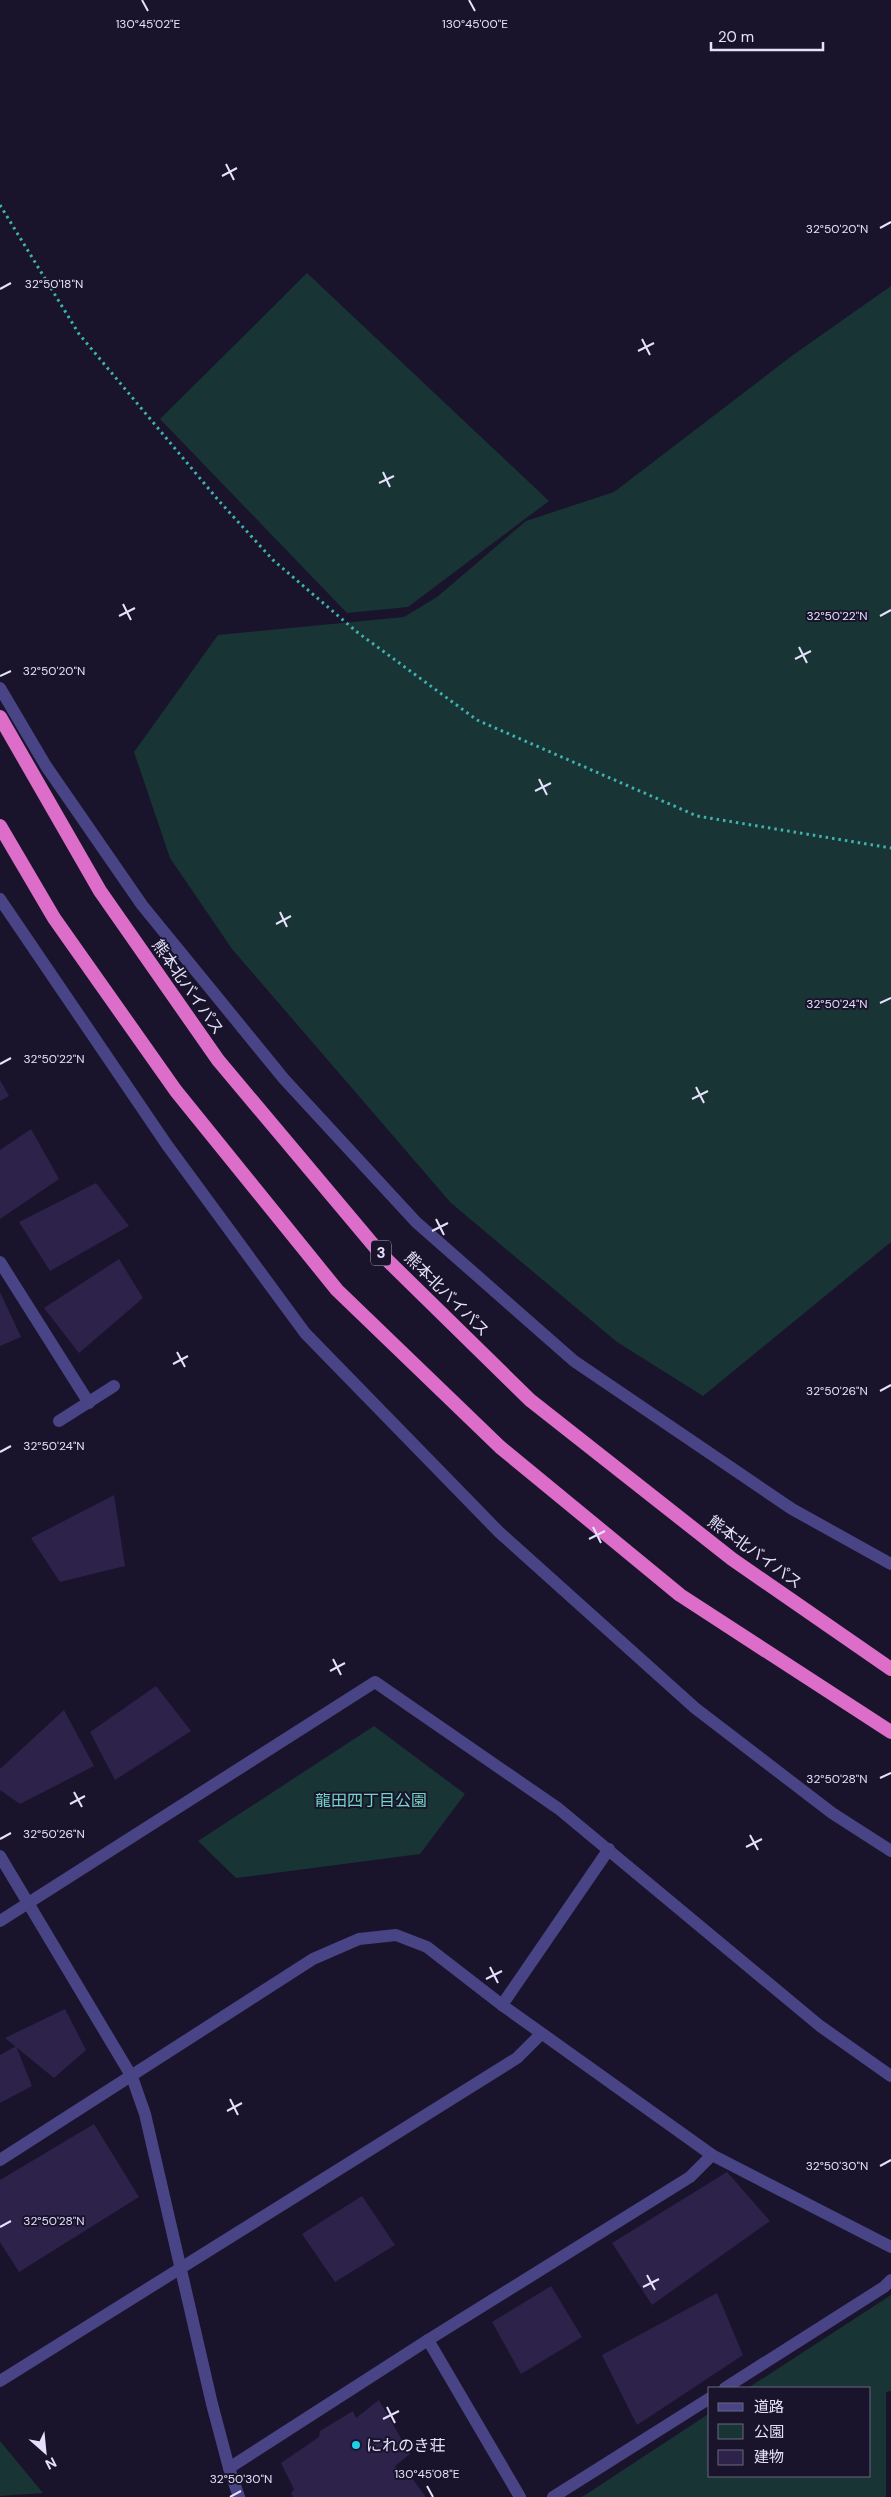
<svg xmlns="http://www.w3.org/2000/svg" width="891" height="2497" font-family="'DM Sans','Noto Sans JP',sans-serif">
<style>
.green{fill:#183434}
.building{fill:#2c224a}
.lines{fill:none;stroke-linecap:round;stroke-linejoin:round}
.path{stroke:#3eb3b1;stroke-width:3;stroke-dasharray:2.5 4;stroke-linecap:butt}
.service{stroke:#494485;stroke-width:12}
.minor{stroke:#494485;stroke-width:12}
.trunk{stroke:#dc6eca;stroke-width:14}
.ticks{fill:none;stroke:#e5e1fc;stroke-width:2}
.poi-dot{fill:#20cee9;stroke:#19142b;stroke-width:2}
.labels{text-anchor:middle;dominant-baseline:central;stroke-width:4;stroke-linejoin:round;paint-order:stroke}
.shield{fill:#19142b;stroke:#a8a4bd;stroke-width:1}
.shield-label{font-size:15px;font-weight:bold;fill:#e5e1fc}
.street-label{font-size:16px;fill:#e5e1fc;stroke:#19142b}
.park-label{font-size:16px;fill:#72d7c2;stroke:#19142b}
.poi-label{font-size:16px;fill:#e5e1fc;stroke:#19142b;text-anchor:start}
.ticks-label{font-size:12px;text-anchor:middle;fill:#e5e1fc;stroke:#19142b;stroke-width:4;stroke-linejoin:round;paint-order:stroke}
</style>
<rect width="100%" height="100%" fill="#19142b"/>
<g class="green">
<polygon points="307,273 549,501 408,607 347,613 160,419"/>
<polygon points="891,286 891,1242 703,1396 617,1342 451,1203 232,949 170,858 134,752 218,635 404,617 437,597 526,521 614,492 793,355"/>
<polygon points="374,1726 465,1794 420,1854 236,1878 198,1841"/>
<polygon points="891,2295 891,2391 886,2392 886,2497 582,2497 710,2413 710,2476 870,2476 870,2388 748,2388"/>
<polygon points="0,2441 43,2493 0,2496"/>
</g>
<g class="building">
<polygon points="0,1080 9,1096 0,1101"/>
<polygon points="31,1129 59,1179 0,1219 0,1150"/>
<polygon points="96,1183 129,1226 50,1271 19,1222"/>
<polygon points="119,1259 143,1298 79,1353 44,1308"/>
<polygon points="0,1292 21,1337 0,1346"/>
<polygon points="114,1495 125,1566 60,1582 31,1538"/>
<polygon points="156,1686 191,1731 115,1780 90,1732"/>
<polygon points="64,1710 94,1766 20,1804 0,1790 0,1769"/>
<polygon points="65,2009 86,2050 54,2078 5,2038"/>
<polygon points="16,2046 32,2086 0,2103 0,2055"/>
<polygon points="94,2124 139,2197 19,2272 0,2242 0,2180"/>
<polygon points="727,2172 770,2221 652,2305 612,2243"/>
<polygon points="362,2196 395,2245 335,2282 302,2234"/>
<polygon points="551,2286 582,2337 521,2374 492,2322"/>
<polygon points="717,2293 743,2355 637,2425 602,2355"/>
<polygon points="379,2400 410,2454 395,2466 404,2480 411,2477 426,2497 293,2497 291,2493 294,2489 281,2463 319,2437 320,2431 353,2411 356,2418"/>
</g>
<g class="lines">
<polyline class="path" points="0,205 79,334 219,501 273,560 357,632 477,720 697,816 891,848"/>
<polyline class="service" points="59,1421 114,1386"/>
<g class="minor">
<polyline points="0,688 46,766 142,905 284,1079 416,1222 574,1361 792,1509 891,1564"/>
<polyline points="0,899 167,1145 305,1333 499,1532 695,1708 832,1813 891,1851"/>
<polyline points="0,1262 89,1403"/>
<polyline points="0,1856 132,2077 145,2114 212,2404 229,2468 239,2497"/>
<polyline points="0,1921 375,1682 559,1809 820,2026 891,2076"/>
<polyline points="502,2005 609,1849"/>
<polyline points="0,2160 313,1959 359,1939 396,1935 427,1947 502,2005 712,2155 891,2247"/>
<polyline points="428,2340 690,2177 712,2155"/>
<polyline points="0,2381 517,2058 541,2034"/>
<polyline points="725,2388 884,2287 891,2280"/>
<polyline points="229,2468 428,2340 520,2497"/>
<polyline points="553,2497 710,2398"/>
</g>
<g class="trunk">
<polyline points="0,717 100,891 218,1060 380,1253 530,1400 732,1559 891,1669"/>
<polyline points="0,826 54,918 176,1091 337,1290 500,1447 680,1595 891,1732"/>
</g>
</g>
<path class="ticks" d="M142,0l6,11M469,0l6,11M226,164l8,16M222,176l15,-8M880,228l11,-6M0,289l11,-6M642,339l8,16M638,351l16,-8M383,472l7,15M379,483l15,-7M123,604l8,16M119,616l16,-8M880,616l11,-6M799,647l8,16M795,659l16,-8M0,676l11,-5M539,779l8,16M535,791l16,-8M280,912l7,15M276,924l15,-8M880,1003l11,-5M0,1064l11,-6M696,1087l8,16M692,1099l16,-8M436,1219l8,16M432,1231l16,-8M177,1352l8,15M173,1364l15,-8M880,1391l11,-6M0,1452l11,-6M593,1527l8,16M589,1539l16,-8M333,1659l8,16M330,1671l15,-8M880,1778l11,-5M74,1792l8,15M70,1804l15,-8M750,1835l8,15M0,1839l11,-6M746,1847l16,-8M490,1967l8,16M486,1979l16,-8M230,2099l8,16M227,2111l15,-8M880,2166l11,-6M0,2227l11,-6M647,2275l8,15M643,2287l16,-8M387,2407l8,16M383,2419l16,-8M427,2486l6,11M230,2497l11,-6"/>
<circle class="poi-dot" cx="356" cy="2445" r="5"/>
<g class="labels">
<rect class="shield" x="371" y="1240.5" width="20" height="25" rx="4"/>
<g class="shield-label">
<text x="381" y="1253">3</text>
</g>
<g class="street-label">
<text transform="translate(188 987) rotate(55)">熊本北バイパス</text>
<text transform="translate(447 1294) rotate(45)">熊本北バイパス</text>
<text transform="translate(755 1552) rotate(36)">熊本北バイパス</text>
</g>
<g class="park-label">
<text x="371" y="1800">龍田四丁目公園</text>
</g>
<g class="poi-label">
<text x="366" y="2445">にれのき荘</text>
</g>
</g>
<g class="ticks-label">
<text x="148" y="28">130°45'02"E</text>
<text x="475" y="28">130°45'00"E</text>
<text x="837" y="233">32°50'20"N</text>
<text x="54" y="288">32°50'18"N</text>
<text x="837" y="620">32°50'22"N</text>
<text x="54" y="675">32°50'20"N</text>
<text x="837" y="1008">32°50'24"N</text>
<text x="54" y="1063">32°50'22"N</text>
<text x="837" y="1395">32°50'26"N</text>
<text x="54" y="1450">32°50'24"N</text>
<text x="837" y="1783">32°50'28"N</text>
<text x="54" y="1838">32°50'26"N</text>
<text x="837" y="2170">32°50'30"N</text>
<text x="54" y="2225">32°50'28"N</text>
<text x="427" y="2478">130°45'08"E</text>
<text x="241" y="2483">32°50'30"N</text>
</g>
<rect x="708" y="2387" width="162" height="90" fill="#19142b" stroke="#6b667f"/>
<rect x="718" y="2403" width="25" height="8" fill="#494485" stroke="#6b667f"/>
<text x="754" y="2412" font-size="15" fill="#e5e1fc">道路</text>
<rect x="718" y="2424" width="25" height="15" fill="#183434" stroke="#6b667f"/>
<text x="754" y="2437" font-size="15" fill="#e5e1fc">公園</text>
<rect x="718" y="2450" width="25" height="15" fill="#2c224a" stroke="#6b667f"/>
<text x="754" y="2462" font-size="15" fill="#e5e1fc">建物</text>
<g transform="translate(45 2452) rotate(153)" stroke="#19142b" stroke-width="4" paint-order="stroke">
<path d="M0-4L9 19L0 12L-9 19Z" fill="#e5e1fc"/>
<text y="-8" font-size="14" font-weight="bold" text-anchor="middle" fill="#e5e1fc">N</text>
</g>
<path d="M711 42v8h112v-8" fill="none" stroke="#e5e1fc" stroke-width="2.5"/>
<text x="718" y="42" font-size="15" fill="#e5e1fc" stroke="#19142b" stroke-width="4" paint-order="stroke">20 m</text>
</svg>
